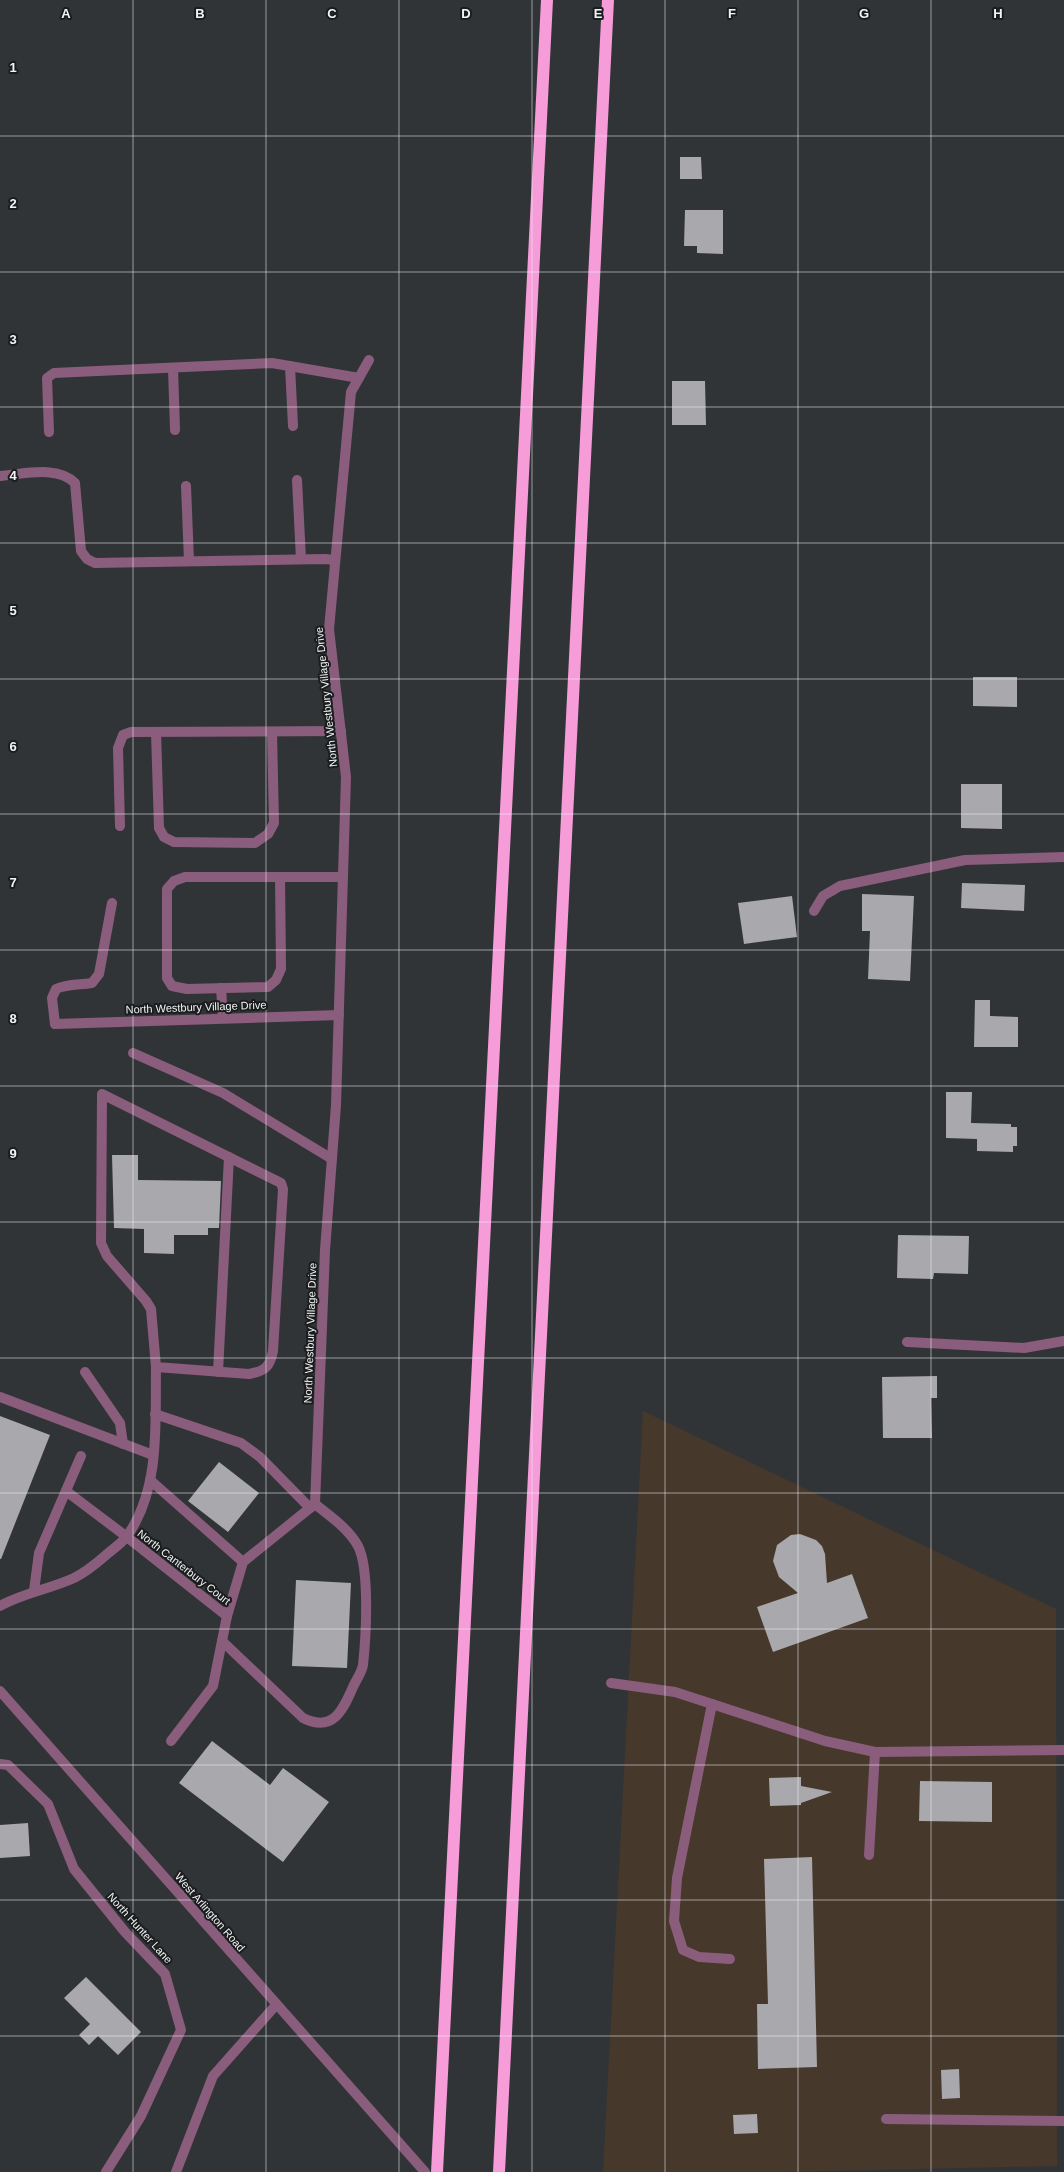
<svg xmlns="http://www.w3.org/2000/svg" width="1064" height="2172" font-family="Arial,sans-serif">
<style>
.industrial{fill:#47382c}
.building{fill:#a9a8ac}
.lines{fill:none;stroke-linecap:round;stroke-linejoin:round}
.service{stroke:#8b5d7c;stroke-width:10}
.minor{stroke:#8b5d7c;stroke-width:10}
.tertiary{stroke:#8b5d7c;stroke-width:10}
.motorway{stroke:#f69cd9;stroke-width:12}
.grid{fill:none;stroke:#f1f3f5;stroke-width:1;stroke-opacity:0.55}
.labels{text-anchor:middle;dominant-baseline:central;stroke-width:4;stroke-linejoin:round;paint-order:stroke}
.street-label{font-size:11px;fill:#f1f3f5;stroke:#1a1c1d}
.grid-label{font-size:13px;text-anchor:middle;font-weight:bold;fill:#f1f3f5;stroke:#1a1c1d;stroke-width:4;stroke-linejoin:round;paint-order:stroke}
</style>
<rect width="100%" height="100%" fill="#313437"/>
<polygon class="industrial" points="643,1411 1056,1609 1057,2166 778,2172 603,2172"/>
<g class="building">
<polygon points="680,157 701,157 702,179 680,179"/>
<polygon points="685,210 723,210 723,254 697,253 697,246 684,246"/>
<polygon points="672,381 705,381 706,425 672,425"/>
<polygon points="973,677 1017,677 1017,707 973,706"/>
<polygon points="961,784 1002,784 1002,829 961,828"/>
<polygon points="962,883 1025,885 1024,911 961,908"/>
<polygon points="862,894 914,896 910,981 868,979 870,931 862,931"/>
<polygon points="792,896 797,937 744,944 738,903"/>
<polygon points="975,1000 990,1000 990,1016 1018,1017 1018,1047 974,1047"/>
<polygon points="946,1092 972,1092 971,1123 1011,1124 1011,1127 1017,1127 1017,1146 1013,1146 1013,1152 977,1151 977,1139 946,1138"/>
<polygon points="112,1155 138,1155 138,1180 221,1181 219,1228 208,1228 208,1235 174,1235 174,1254 144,1253 144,1229 114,1228"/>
<polygon points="898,1235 969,1236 968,1274 934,1273 933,1279 897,1278"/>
<polygon points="937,1376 937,1398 931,1398 932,1438 883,1438 882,1377"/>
<polygon points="0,1416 50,1435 1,1559 0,1559"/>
<polygon points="219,1462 259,1493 228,1532 188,1501"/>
<polygon points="800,1534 816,1540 822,1546 825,1554 827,1583 852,1574 868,1618 773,1652 757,1607 798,1593 779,1577 773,1561 777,1545 791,1535"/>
<polygon points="296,1580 351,1583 347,1668 292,1666"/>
<polygon points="212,1741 270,1785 283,1768 329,1802 283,1862 179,1783"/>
<polygon points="801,1777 801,1786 832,1792 801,1803 801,1805 770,1806 769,1778"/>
<polygon points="920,1781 992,1782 992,1822 919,1821"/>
<polygon points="28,1823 30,1856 0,1858 0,1825"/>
<polygon points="812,1857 817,2067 758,2069 757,2004 768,2004 764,1859"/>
<polygon points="86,1977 141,2032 118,2055 98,2036 89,2045 79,2035 90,2024 64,1998"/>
<polygon points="959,2069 960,2098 942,2099 941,2070"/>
<polygon points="757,2114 758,2133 734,2134 733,2115"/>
</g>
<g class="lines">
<g class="service">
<polyline points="290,366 293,426"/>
<polyline points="173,368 175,430"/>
<polyline points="49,432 47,378 54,373 272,363 359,378"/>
<path d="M0,476c24,-2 57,-11 75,7l6,68 6,8 8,4 230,-4 10,1"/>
<polyline points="297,480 301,559"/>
<polyline points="186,486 189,561"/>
<polyline points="156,732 159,828 164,837 174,842 255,843 268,834 274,823 272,732"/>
<polyline points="120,826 118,748 123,735 131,732 341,731"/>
<polyline points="280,877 281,969 276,980 268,987 187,989 172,986 167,978 167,889 174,881 185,877 343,877"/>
<polyline points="814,911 823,896 840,886 965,860 1064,857"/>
<polyline points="221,988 223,1018"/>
<path d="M55,1024l-3,-26 4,-9c11,-5 24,-4 36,-6l7,-9 13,-71"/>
<polyline points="133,1053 223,1093 332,1159"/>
<path d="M102,1094l179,89 2,6 -10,162c-3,16 -8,20 -24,23l-93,-7 -5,-58 -5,-8 -39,-45 -6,-13z"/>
<polyline points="907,1342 1024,1348 1064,1341"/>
<polyline points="85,1372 120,1423 123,1444"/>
<polyline points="218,1372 229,1157"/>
<polyline points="0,1397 153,1455"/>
<polyline points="155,1414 241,1443 260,1457 310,1508"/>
<polyline points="150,1480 243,1562"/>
<polyline points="66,1491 127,1537"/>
<polyline points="34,1591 39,1553 81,1456"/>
<path d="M222,1641l81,77c30,15 40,-8 50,-31 3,-7 9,-15 10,-22 3,-27 7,-96 -5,-119 -10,-18 -27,-29 -43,-42"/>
<polyline points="611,1683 675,1692 712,1704"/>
<polyline points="171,1741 213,1686 227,1616"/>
<polyline points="869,1855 875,1752 1064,1750"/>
<polyline points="730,1959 699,1957 683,1950 674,1921 677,1878 712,1704 825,1741 875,1752"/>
<polyline points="886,2119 1064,2121"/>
</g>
<g class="minor">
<polyline points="55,1024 339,1015"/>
<polyline points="127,1537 227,1616 243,1562 315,1504 325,1250 336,1105 346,777 329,629 351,392 369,360"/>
<path d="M0,1606c23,-13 50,-17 74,-28 12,-6 23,-15 32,-23 7,-6 16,-12 21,-19 34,-47 28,-114 29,-169"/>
<polyline points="0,1764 8,1765 48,1804 74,1869 125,1932 165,1974 181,2030 141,2116 106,2172"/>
<polyline points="176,2172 213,2076 276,2005"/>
</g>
<polyline class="tertiary" points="0,1691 425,2172"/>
<g class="motorway">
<polyline points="437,2172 547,0"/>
<polyline points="499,2172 608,0"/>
</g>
</g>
<path class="grid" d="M133,0v2172M266,0v2172M399,0v2172M532,0v2172M665,0v2172M798,0v2172M931,0v2172M0,136h1064M0,272h1064M0,407h1064M0,543h1064M0,679h1064M0,814h1064M0,950h1064M0,1086h1064M0,1222h1064M0,1358h1064M0,1493h1064M0,1629h1064M0,1765h1064M0,1900h1064M0,2036h1064"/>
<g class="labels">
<g class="street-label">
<text transform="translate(326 697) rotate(-96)">North Westbury Village Drive</text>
<text transform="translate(196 1007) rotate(-2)">North Westbury Village Drive</text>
<text transform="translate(310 1333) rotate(-88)">North Westbury Village Drive</text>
<text transform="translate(184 1567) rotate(38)">North Canterbury Court</text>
<text transform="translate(210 1912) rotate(49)">West Arlington Road</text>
<text transform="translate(140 1928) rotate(48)">North Hunter Lane</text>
</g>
</g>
<g class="grid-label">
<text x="66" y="18">A</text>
<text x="200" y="18">B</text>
<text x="332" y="18">C</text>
<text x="466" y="18">D</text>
<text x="598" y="18">E</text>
<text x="732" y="18">F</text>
<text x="864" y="18">G</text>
<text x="998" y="18">H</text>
<text x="13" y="72">1</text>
<text x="13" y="208">2</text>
<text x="13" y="344">3</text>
<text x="13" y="480">4</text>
<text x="13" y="615">5</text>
<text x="13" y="751">6</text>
<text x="13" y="887">7</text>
<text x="13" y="1023">8</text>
<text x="13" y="1158">9</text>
</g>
</svg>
